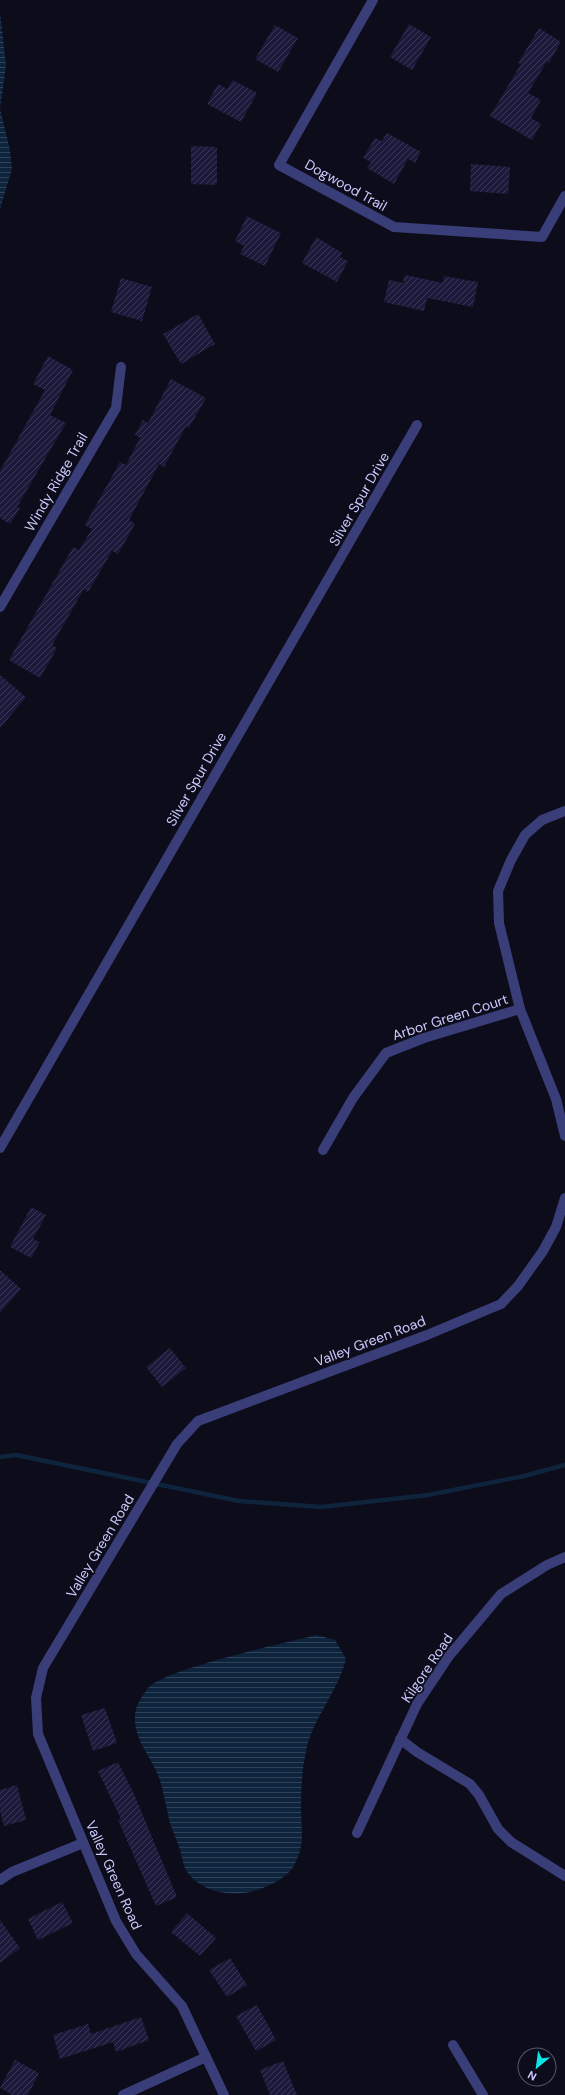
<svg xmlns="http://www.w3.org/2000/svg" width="565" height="2095" font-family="'DM Sans',sans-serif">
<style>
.water{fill:url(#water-rules)}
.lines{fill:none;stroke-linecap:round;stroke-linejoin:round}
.stream{stroke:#0e243d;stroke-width:4.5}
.building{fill:url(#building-hatch)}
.minor{stroke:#393d78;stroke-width:10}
.labels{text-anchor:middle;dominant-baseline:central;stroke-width:3.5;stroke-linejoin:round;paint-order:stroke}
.street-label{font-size:14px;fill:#cac9fc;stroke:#0d0c1b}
</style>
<defs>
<pattern id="water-rules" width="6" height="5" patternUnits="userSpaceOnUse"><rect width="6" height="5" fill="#0e243d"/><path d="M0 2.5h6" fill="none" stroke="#30425a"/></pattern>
<pattern id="building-hatch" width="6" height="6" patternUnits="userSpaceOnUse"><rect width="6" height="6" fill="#1d193b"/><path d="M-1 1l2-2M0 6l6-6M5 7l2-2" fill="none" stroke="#3c3958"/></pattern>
</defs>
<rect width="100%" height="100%" fill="#0d0c1b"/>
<g class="water">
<polygon points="0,12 6,65 0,109 10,150 12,169 0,209"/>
<path d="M317,1635l18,5 11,19c-9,35 -33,58 -40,92 -4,18 -5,39 -5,57 0,23 5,37 -8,59 -7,11 -23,19 -36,23 -23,8 -57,3 -71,-20 -3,-5 -4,-14 -6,-20 -3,-9 -7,-18 -10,-27 -4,-15 -6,-31 -11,-45 -7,-21 -24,-36 -24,-59 -1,-12 7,-23 14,-32 19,-19 136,-44 168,-52z"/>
</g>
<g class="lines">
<polyline class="stream" points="0,1457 16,1455 239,1501 321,1507 428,1495 524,1476 565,1465"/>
</g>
<g class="building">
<polygon points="409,24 431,37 412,70 390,57"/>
<polygon points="275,25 298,38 278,72 255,59"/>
<polygon points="539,28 561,42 549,63 547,61 528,93 541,100 531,118 541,124 532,140 490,116 521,64 518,63"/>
<polygon points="233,80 257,93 241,122 207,104 218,84 227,89"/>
<polygon points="387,133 421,152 415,163 408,159 394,184 367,168 371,162 363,158 375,138 382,141"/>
<polygon points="191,146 217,147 217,185 191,184"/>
<polygon points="471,164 510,167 508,194 470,191"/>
<polygon points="247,216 281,233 265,266 240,254 244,246 235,241"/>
<polygon points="316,237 342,253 340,257 348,261 337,282 302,263"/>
<polygon points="405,275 443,283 444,276 478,282 473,307 427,298 424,311 384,302 389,280 403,283"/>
<polygon points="121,278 152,287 142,321 111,312"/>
<polygon points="198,314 215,344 181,364 163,334"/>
<polygon points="48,356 73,370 50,415 66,423 17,507 20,508 10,524 0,518 0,471 45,390 33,384"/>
<polygon points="171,379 206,398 189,428 186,426 164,467 159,464 129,520 135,524 118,554 112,551 88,592 84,589 52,645 57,648 40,678 9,660 73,547 79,550 92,529 85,525 120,462 126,465 140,438 135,435 143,420 148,423"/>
<polygon points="0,675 26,697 0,728"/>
<polygon points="31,1207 46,1215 33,1239 40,1242 31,1258 10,1247"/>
<polygon points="0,1270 21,1289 0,1313"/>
<polygon points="170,1348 186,1368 162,1387 146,1367"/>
<polygon points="105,1708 117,1743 93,1751 81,1715"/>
<polygon points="118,1762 134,1794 177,1897 156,1906 118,1820 121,1819 98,1771"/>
<polygon points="17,1785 26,1820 4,1826 0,1810 0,1790"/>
<polygon points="62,1902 73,1923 38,1940 28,1919"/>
<polygon points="187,1913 216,1938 200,1956 171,1932"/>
<polygon points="0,1920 20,1948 0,1963"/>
<polygon points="230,1958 247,1985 227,1997 209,1970"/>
<polygon points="257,2005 276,2040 256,2051 236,2016"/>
<polygon points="141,2017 149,2040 116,2052 113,2042 60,2059 53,2035 88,2024 91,2034"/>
<polygon points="15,2060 39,2073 28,2095 12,2095 0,2088"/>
<polygon points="283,2061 297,2095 270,2095 260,2070"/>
</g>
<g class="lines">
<g class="minor">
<polyline points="373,0 279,165 394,227 542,237 565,196"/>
<polyline points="0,607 116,408 121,367"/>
<polyline points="565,811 542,820 525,835 511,860 498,891 499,923 520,1009 556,1099 565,1136"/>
<polyline points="0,1148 417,425"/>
<polyline points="323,1150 353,1098 386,1053 424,1038 520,1009"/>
<polyline points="400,1739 417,1752 470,1784 479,1795 498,1829 511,1842 565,1876"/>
<polyline points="357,1833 417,1704 449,1656 501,1594 547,1565 565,1557"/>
<polyline points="0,1880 12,1872 83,1843"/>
<polyline points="453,2045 483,2095"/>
<polyline points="123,2095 206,2057"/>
<polyline points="224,2095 182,2006 136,1954 116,1921 38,1734 36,1698 43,1668 177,1444 198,1421 427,1335 501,1304 518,1286 543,1251 556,1227 565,1198"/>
</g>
</g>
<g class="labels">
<g class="street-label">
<text transform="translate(346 185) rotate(29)">Dogwood Trail</text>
<text transform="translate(56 482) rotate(-60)">Windy Ridge Trail</text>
<text transform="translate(359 499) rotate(-60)">Silver Spur Drive</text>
<text transform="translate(196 779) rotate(-60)">Silver Spur Drive</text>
<text transform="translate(450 1017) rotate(-18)">Arbor Green Court</text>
<text transform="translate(370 1341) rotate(-21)">Valley Green Road</text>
<text transform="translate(100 1546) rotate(-59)">Valley Green Road</text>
<text transform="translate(427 1668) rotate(-56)">Kilgore Road</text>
<text transform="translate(114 1875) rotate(66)">Valley Green Road</text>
</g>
</g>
<g transform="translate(537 2067) rotate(209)"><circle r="19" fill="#0d0c1b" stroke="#595875"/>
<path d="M0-3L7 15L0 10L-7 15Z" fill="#0de4e5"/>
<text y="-6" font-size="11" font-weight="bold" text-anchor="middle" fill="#cac9fc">N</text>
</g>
</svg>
